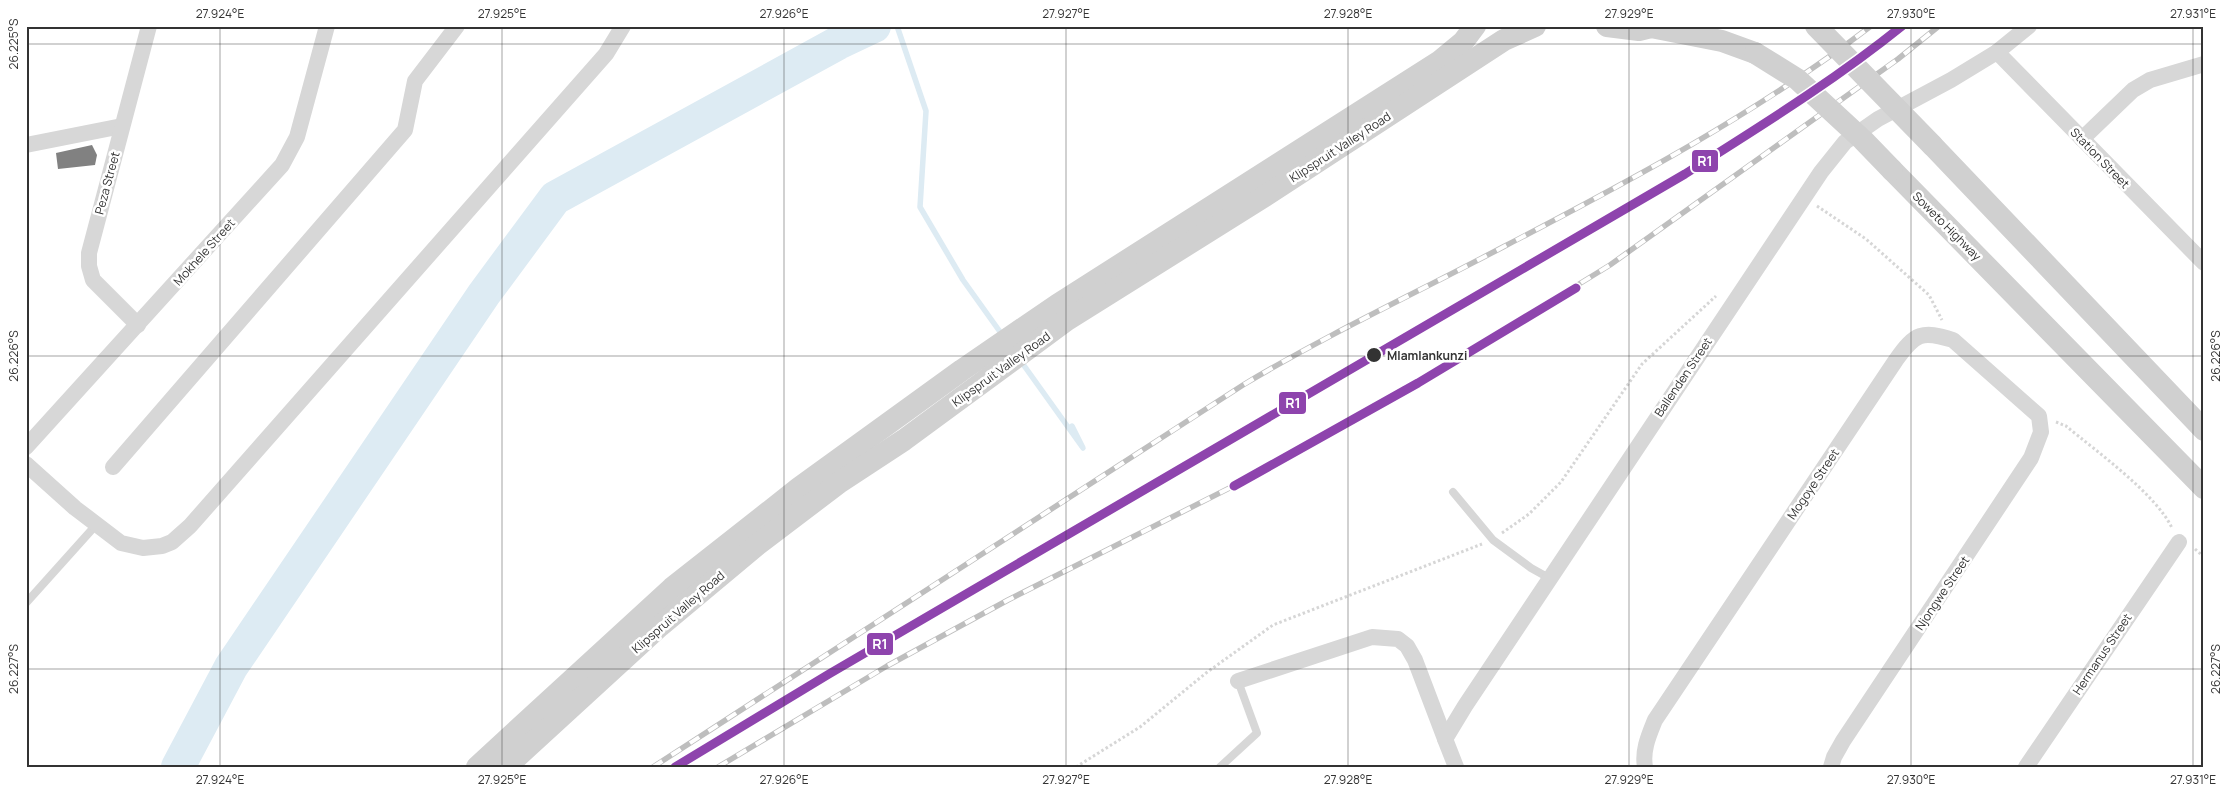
<svg xmlns="http://www.w3.org/2000/svg" width="2230" height="793" font-family="Manrope,sans-serif">
<style>
.lines{fill:none;stroke-linecap:round;stroke-linejoin:round}
.stream{stroke:#ddebf3;stroke-width:5.5}
.river{stroke:#ddebf3;stroke-width:34}
.building{fill:#818181}
.path{stroke:#d6d6d6;stroke-width:3;stroke-dasharray:2.5 2.5;stroke-linecap:butt}
.lane{stroke:#d7d7d7;stroke-width:8}
.street{stroke:#d7d7d7;stroke-width:16}
.secondary{stroke:#d0d0d0;stroke-width:22}
.rail-casing{stroke:#bebebe;stroke-width:5.5}
.rail{stroke:#fff;stroke-width:4;stroke-dasharray:11;stroke-linecap:butt}
.secondary-bridge{stroke:#d0d0d0;stroke-width:22}
.rail-1-casing{stroke:#fff;stroke-width:12}
.rail-1{stroke:#8e44ad;stroke-width:9}
.ticks{fill:none;stroke:#333;stroke-width:1;stroke-opacity:0.45}
.stop-dot{fill:#333;stroke:#fff;stroke-width:2}
.labels{text-anchor:middle;dominant-baseline:central;stroke-width:5;stroke-linejoin:round;paint-order:stroke}
.street-label{font-size:12px;fill:#333;stroke:#fff}
.stop-label{font-size:12px;font-weight:bold;fill:#333;stroke:#fff;text-anchor:start}
.line-badge{stroke:#fff;stroke-width:2}
.badge-label{font-size:14px;text-anchor:middle;font-weight:bold;fill:#fff}
.neatline{fill:none;stroke:#333;stroke-width:2}
.ticks-label{font-size:12px;text-anchor:middle;fill:#333}
</style>
<rect width="100%" height="100%" fill="#fff"/>
<g class="lines">
<g class="stream">
<polyline points="897,26 926,111 920,207 963,280 1003,336"/>
<polyline points="1020,360 1083,448 1072,426"/>
</g>
<polyline class="river" points="178,767 231,667 484,294 555,198 838,43 874,26"/>
</g>
<polygon class="building" points="92,145 97,155 95,165 58,169 56,153"/>
<g class="lines">
<g class="path">
<polyline points="1817,206 1866,239 1929,295 1942,320"/>
<path d="M2056,422l10,4c30,25 90,68 106,102"/>
<polyline points="1502,533 1529,514 1561,482 1642,364 1716,296"/>
<polyline points="2195,549 2204,557"/>
<polyline points="1076,767 1140,727 1206,673 1273,625 1482,544"/>
</g>
<g class="lane">
<polyline points="1453,492 1493,540 1531,568 1549,578"/>
<polyline points="26,603 96,525"/>
<polyline points="1220,767 1257,733 1238,681"/>
</g>
<g class="street">
<polyline points="1997,52 2204,263"/>
<polyline points="2082,139 2133,90 2150,80 2204,64"/>
<polyline points="26,145 122,126"/>
<polyline points="138,325 93,280 89,266 89,253 149,26"/>
<polyline points="26,447 282,165 297,137 327,26"/>
<polyline points="26,464 75,508 121,543 143,548 162,546 172,542 190,526 606,54 623,26"/>
<polyline points="113,467 405,130 415,81 457,26"/>
<polyline points="1238,681 1372,637 1398,639 1407,646 1415,660 1445,739"/>
<polyline points="1456,767 1445,739 1465,706 1821,172 1845,142 1878,119 1951,80 1997,52 2029,26"/>
<path d="M1645,767c-3,-17 4,-32 10,-47l241,-360c19,-27 26,-30 57,-20l86,76 2,16 -10,26 -188,283 -9,16 -3,10"/>
<polyline points="2026,767 2179,542"/>
</g>
<g class="secondary">
<polyline points="1607,26 1639,30 1655,26"/>
<polyline points="1651,27 1722,41 1755,53"/>
<polyline points="1932,145 2204,430"/>
<polyline points="1892,170 2204,488"/>
<polyline points="477,767 672,588 799,488 962,370 1057,305 1440,61 1463,42 1475,26"/>
<polyline points="506,767 660,626 757,545 840,482 904,440 1067,320 1268,194 1504,40 1535,26"/>
</g>
<defs>
<g id="rail">
<path d="M653,767l590,-382c85,-51 173,-92 260,-138 127,-66 254,-134 368,-221"/>
<path d="M675,767l154,-93 856,-500c74,-47 149,-93 217,-148"/>
<polyline points="718,767 887,666 1008,600 1269,468 1418,383 1610,265 1898,59 1939,26"/>
</g>
</defs>
<use href="#rail" class="rail-casing"/>
<use href="#rail" class="rail"/>
<g class="secondary-bridge">
<polyline points="1816,26 1932,145"/>
<polyline points="1755,53 1797,79 1863,140 1892,170"/>
</g>
<defs>
<g id="rail-1">
<polyline points="1234,486 1418,383 1576,288"/>
<path d="M675,767l154,-93 856,-500c74,-47 149,-93 217,-148"/>
</g>
</defs>
<use href="#rail-1" class="rail-1-casing"/>
<use href="#rail-1" class="rail-1"/>
</g>
<path class="ticks" d="M220,26v741M502,26v741M784,26v741M1066,26v741M1348,26v741M1629,26v741M1911,26v741M2193,26v741M26,44h2178M26,356h2178M26,669h2178"/>
<circle class="stop-dot" cx="1374" cy="355" r="8"/>
<g class="labels">
<g class="street-label">
<text transform="translate(1340 147) rotate(-33)">Klipspruit Valley Road</text>
<text transform="translate(2100 158) rotate(46)">Station Street</text>
<text transform="translate(107 183) rotate(-75)">Peza Street</text>
<text transform="translate(1947 226) rotate(45)">Soweto Highway</text>
<text transform="translate(204 252) rotate(-48)">Mokhele Street</text>
<text transform="translate(1001 369) rotate(-36)">Klipspruit Valley Road</text>
<text transform="translate(1683 377) rotate(-56)">Ballenden Street</text>
<text transform="translate(1813 484) rotate(-56)">Mogoye Street</text>
<text transform="translate(1942 593) rotate(-56)">Njongwe Street</text>
<text transform="translate(678 612) rotate(-41)">Klipspruit Valley Road</text>
<text transform="translate(2102 654) rotate(-56)">Hermanus Street</text>
</g>
<g class="stop-label">
<text x="1387" y="355">Mlamlankunzi</text>
</g>
</g>
<g class="line-badge">
<rect x="1691" y="149" width="28" height="24" rx="5" fill="#8e44ad"/>
<rect x="1278" y="391" width="29" height="24" rx="5" fill="#8e44ad"/>
<rect x="866" y="632" width="28" height="24" rx="5" fill="#8e44ad"/>
</g>
<g class="badge-label">
<text x="1705" y="166">R1</text>
<text x="1293" y="408">R1</text>
<text x="880" y="649">R1</text>
</g>
<rect width="2230" height="793" fill="none" stroke="#ffffff" stroke-width="55"/>
<rect x="28" y="28" width="2174" height="738" class="neatline"/>
<g class="ticks-label">
<text x="220" y="18">27.924°E</text>
<text x="502" y="18">27.925°E</text>
<text x="784" y="18">27.926°E</text>
<text x="1066" y="18">27.927°E</text>
<text x="1348" y="18">27.928°E</text>
<text x="1629" y="18">27.929°E</text>
<text x="1911" y="18">27.930°E</text>
<text x="2193" y="18">27.931°E</text>
<text transform="translate(14 44) rotate(-90)" y="4">26.225°S</text>
<text transform="translate(14 356) rotate(-90)" y="4">26.226°S</text>
<text transform="translate(2216 356) rotate(-90)" y="4">26.226°S</text>
<text transform="translate(14 669) rotate(-90)" y="4">26.227°S</text>
<text transform="translate(2216 669) rotate(-90)" y="4">26.227°S</text>
<text x="220" y="784">27.924°E</text>
<text x="502" y="784">27.925°E</text>
<text x="784" y="784">27.926°E</text>
<text x="1066" y="784">27.927°E</text>
<text x="1348" y="784">27.928°E</text>
<text x="1629" y="784">27.929°E</text>
<text x="1911" y="784">27.930°E</text>
<text x="2193" y="784">27.931°E</text>
</g>
</svg>
